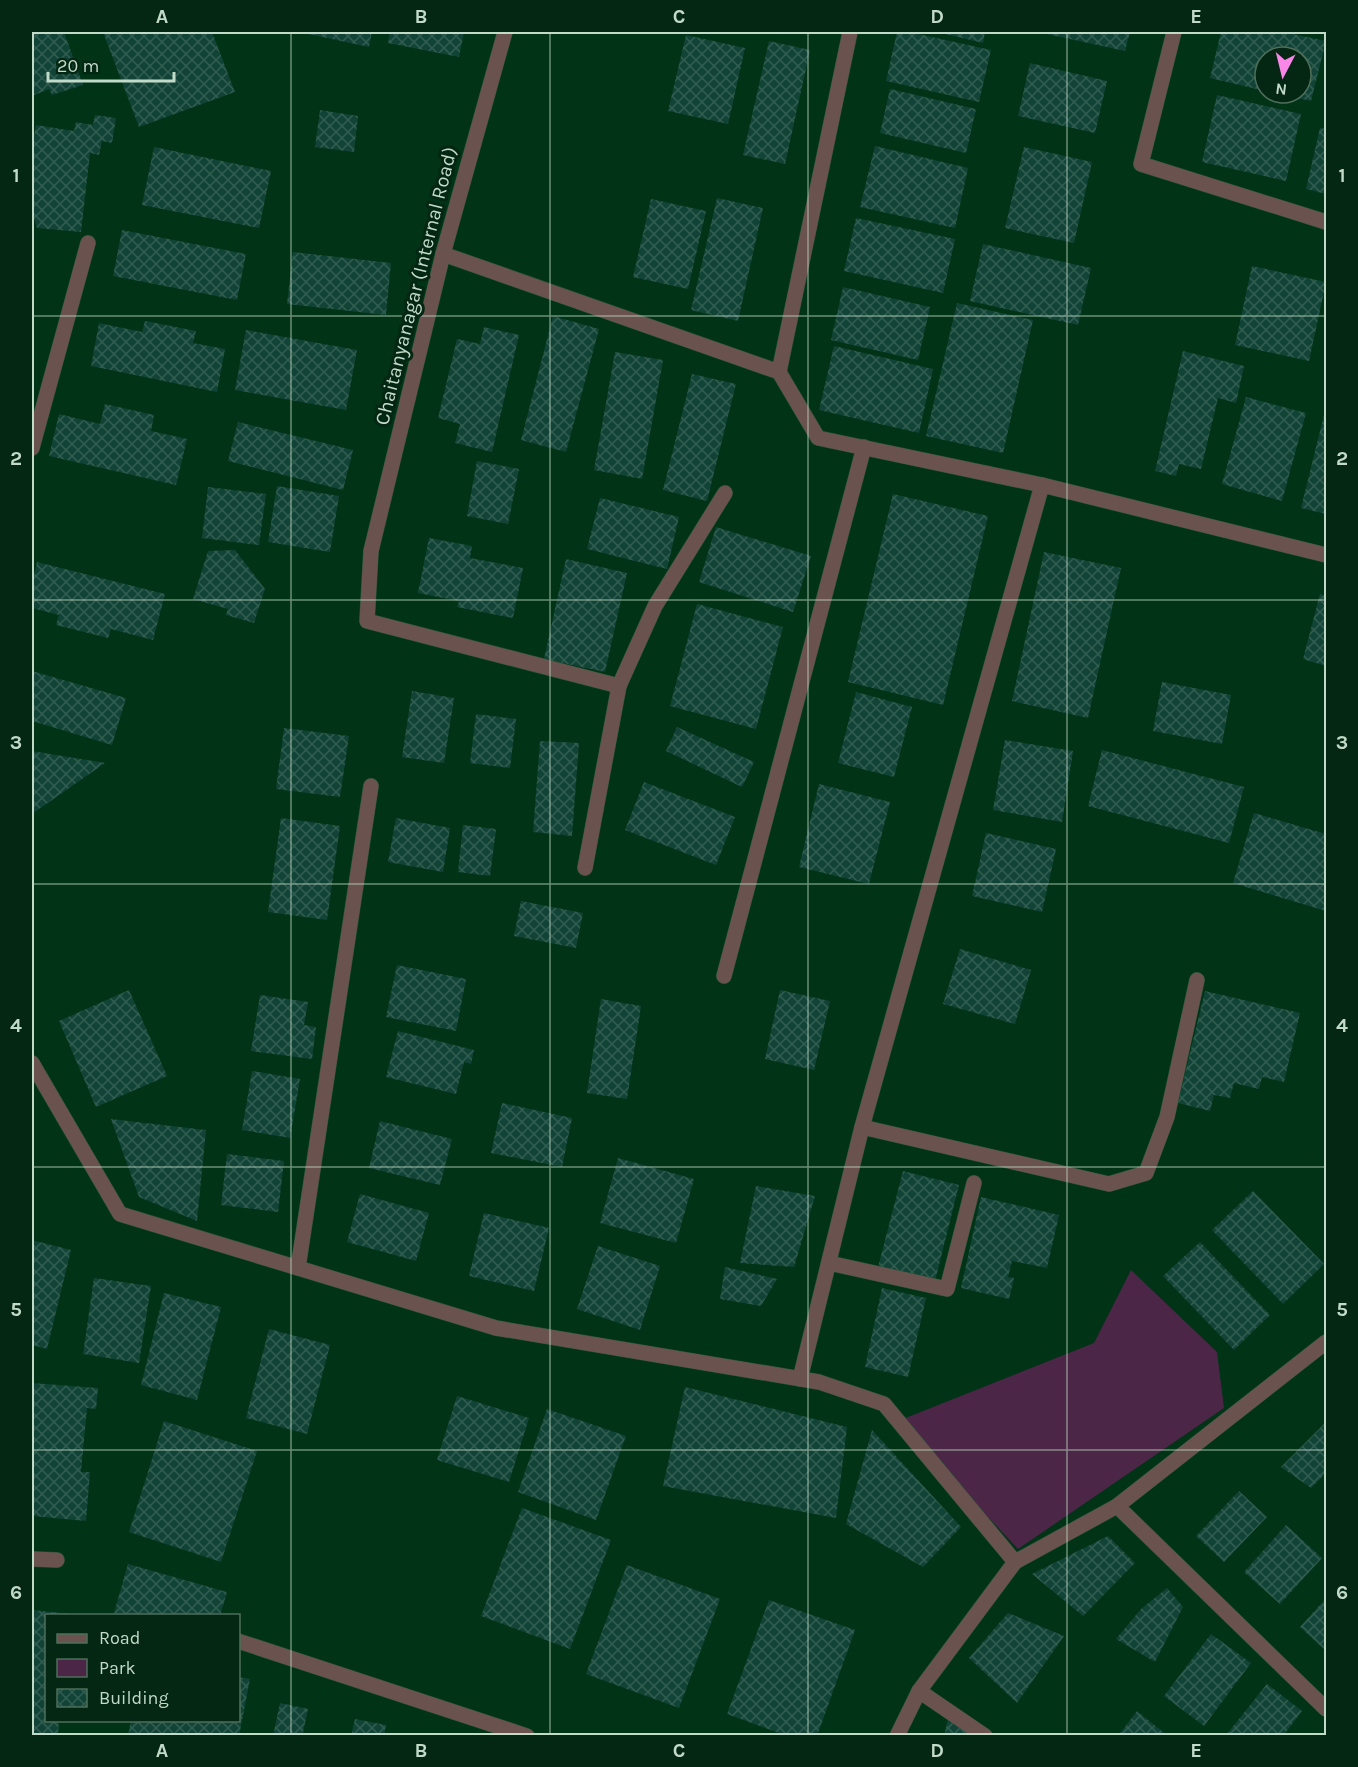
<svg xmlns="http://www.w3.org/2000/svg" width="1358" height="1767" font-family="Karla,sans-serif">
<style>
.green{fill:#4c2646}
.building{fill:url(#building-cross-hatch)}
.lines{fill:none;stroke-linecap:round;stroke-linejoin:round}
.lane-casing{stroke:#245137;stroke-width:16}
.street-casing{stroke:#245137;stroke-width:16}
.lane{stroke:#6a534e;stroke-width:15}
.street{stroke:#6a534e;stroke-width:15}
.grid{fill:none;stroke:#c2dac8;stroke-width:1.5;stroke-opacity:0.55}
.labels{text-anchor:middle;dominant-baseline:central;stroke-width:6;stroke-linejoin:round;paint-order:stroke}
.street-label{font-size:20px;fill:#c2dac8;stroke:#032712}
.neatline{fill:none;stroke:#c2dac8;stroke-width:2}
.grid-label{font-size:20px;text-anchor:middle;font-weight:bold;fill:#c2dac8}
</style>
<defs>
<pattern id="building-cross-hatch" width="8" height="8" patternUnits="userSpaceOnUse" patternTransform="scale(1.5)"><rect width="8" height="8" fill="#114336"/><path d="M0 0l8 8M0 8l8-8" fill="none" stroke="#325e52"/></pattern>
</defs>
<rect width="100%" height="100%" fill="#013317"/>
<polygon class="green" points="1131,1270 1217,1352 1224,1408 1018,1549 898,1421 1094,1343"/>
<g class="building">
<polygon points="32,32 64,32 83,85 52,95 49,89 32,96"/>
<polygon points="103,32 212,32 235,92 139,127"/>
<polygon points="299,32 372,32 369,47"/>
<polygon points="390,32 464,32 459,57 388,43"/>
<polygon points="897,32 909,32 991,50 979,102 886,81"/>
<polygon points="937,32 985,32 983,43"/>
<polygon points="1047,32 1130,32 1125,51 1047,34"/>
<polygon points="1221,32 1283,32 1326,41 1311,101 1279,94 1301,93 1301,57 1265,57 1265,91 1210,78"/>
<polygon points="686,35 745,48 728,124 668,111"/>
<polygon points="769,41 810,50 785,164 743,155"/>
<polygon points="1030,63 1107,81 1095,133 1018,116"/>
<polygon points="890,89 976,109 966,153 880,133"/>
<polygon points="1217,95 1301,114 1286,181 1202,162"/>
<polygon points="320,110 358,116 354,152 315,147"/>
<polygon points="95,115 116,118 112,143 102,141 99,155 90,153 81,232 37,228 32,212 32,135 34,136 36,125 74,131 76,122 93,125"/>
<polygon points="1320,128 1326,129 1326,194 1306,189"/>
<polygon points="875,146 968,168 955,228 860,207"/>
<polygon points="154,147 271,171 259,228 142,205"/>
<polygon points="1024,147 1092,162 1074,243 1005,228"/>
<polygon points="717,198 763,208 738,321 691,310"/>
<polygon points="651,199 706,211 688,289 633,277"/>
<polygon points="856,218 955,239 943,293 844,271"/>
<polygon points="122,230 246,254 237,300 113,276"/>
<polygon points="983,244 1091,268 1078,325 970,301"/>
<polygon points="293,252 391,263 386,315 287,304"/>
<polygon points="1252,266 1326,282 1309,361 1235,345"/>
<polygon points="843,287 930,307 918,360 831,340"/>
<polygon points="957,303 1033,320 1003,453 926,436"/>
<polygon points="553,316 599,329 566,452 521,440"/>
<polygon points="145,321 196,331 193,343 225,349 217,392 91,366 99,323 142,332"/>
<polygon points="484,327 519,335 492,452 455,443 460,424 438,418 457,339 480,344"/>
<polygon points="246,330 357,350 346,410 235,390"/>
<polygon points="834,346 933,369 919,433 819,410"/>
<polygon points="1183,351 1244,366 1236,403 1218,398 1201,469 1179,464 1176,476 1155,471"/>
<polygon points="615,352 663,360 642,479 594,470"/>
<polygon points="692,374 736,384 707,501 663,490"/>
<polygon points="1246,397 1306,413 1282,501 1222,484"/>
<polygon points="105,404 154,415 151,431 187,439 176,485 49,456 59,414 100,424"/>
<polygon points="1324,415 1326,416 1326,514 1301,508"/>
<polygon points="238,422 353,450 343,490 228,461"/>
<polygon points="477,461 519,469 508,524 467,516"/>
<polygon points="277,486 339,496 330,552 268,542"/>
<polygon points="208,487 266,494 259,545 202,538"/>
<polygon points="893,494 988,516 943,705 848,682"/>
<polygon points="600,498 679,517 667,569 587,549"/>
<polygon points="716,527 811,556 793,612 699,582"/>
<polygon points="429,538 472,546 470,558 523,568 513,618 457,607 459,601 418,593"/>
<polygon points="235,550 265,589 254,623 226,615 228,609 193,599 208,551"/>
<polygon points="1044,552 1121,568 1088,718 1012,701"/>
<polygon points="566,559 627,573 605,672 544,659"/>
<polygon points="37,562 165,594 153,640 111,629 108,638 56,625 59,615 32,608 32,584"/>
<polygon points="1320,594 1326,596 1326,666 1303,659"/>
<polygon points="697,604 783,627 756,729 670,706"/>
<polygon points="32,671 126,698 112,745 32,721"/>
<polygon points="1162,682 1231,695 1222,744 1153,731"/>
<polygon points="412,691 454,698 444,763 402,757"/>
<polygon points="856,692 912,707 894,777 838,763"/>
<polygon points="476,714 516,719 510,768 470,763"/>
<polygon points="677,727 754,762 742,787 666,751"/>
<polygon points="284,728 349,736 340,797 276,789"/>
<polygon points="1005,740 1073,751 1062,822 993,810"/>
<polygon points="540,741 579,743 572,836 533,832"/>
<polygon points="1102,750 1244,787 1229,843 1088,806"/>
<polygon points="32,751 105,763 32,814"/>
<polygon points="644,782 735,817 716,865 625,830"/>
<polygon points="819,784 890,802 869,884 799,867"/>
<polygon points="1254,813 1326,834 1326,911 1233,883"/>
<polygon points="281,818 340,826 327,920 268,912"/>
<polygon points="396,818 450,828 443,872 388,862"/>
<polygon points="463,825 496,829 490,876 458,872"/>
<polygon points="986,833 1056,849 1042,912 972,896"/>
<polygon points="521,901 583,913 576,948 514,936"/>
<polygon points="960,949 1031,970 1015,1024 943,1004"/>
<polygon points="397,965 466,979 456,1031 386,1017"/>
<polygon points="129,990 167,1076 96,1107 59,1021"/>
<polygon points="780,990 830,1001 814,1070 765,1059"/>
<polygon points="1205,991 1300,1013 1284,1082 1262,1077 1259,1089 1234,1083 1230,1098 1214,1095 1210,1111 1178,1103"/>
<polygon points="260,995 308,1002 304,1025 316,1027 312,1059 251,1051"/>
<polygon points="601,999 641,1006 627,1099 587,1093"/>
<polygon points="398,1031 474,1050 471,1064 464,1062 456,1094 386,1077"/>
<polygon points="252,1071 300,1079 290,1138 242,1130"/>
<polygon points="502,1103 572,1118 562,1167 491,1153"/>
<polygon points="111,1119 206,1130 197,1221 139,1197"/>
<polygon points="380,1121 452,1139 440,1185 369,1168"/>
<polygon points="227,1154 284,1161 278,1212 221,1205"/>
<polygon points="618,1158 694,1179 676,1243 600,1223"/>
<polygon points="903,1171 959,1185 935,1281 878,1267"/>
<polygon points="756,1186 815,1196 794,1267 740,1263"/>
<polygon points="1253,1191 1324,1264 1283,1304 1212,1230"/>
<polygon points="360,1194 429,1213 416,1261 347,1242"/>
<polygon points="981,1197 1059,1215 1047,1268 1012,1261 1008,1277 1014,1278 1009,1299 961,1288"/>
<polygon points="484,1213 549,1228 534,1291 469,1276"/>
<polygon points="32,1240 71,1250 47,1349 32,1345"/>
<polygon points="1200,1242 1270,1315 1234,1350 1163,1276"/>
<polygon points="598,1246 660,1266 640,1330 577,1309"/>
<polygon points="725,1267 777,1279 761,1306 720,1299"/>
<polygon points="94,1278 151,1286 139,1363 83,1354"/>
<polygon points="882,1288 926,1298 908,1377 865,1367"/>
<polygon points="164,1293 221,1307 197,1400 141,1385"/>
<polygon points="269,1329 330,1345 307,1434 246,1418"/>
<polygon points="32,1383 98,1388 96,1409 87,1408 81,1472 90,1472 86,1521 32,1516"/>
<polygon points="685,1387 847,1427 836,1518 663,1486"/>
<polygon points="457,1396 529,1418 509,1482 437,1460"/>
<polygon points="547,1409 626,1436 596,1520 518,1492"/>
<polygon points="164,1421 257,1451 221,1562 129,1532"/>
<polygon points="1326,1422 1326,1473 1311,1488 1281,1467"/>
<polygon points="872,1430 961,1527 923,1567 846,1524"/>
<polygon points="1239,1491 1267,1517 1224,1562 1196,1536"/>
<polygon points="522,1508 611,1540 570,1649 481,1616"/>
<polygon points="1286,1525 1322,1558 1280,1604 1244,1572"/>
<polygon points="1108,1536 1135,1563 1083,1616 1032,1574"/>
<polygon points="128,1564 227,1592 220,1616 123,1616 114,1613"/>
<polygon points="627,1565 720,1599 679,1708 586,1674"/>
<polygon points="1167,1588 1183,1607 1155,1662 1116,1639 1141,1609"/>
<polygon points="1326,1598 1326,1651 1300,1627"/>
<polygon points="769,1600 855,1630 817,1736 787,1736 727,1714"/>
<polygon points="32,1610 72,1614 72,1616 46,1616 46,1720 59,1720 58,1736 32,1736"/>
<polygon points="1008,1613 1064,1636 1017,1703 969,1658"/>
<polygon points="1211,1634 1251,1663 1204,1726 1164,1696"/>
<polygon points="238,1677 250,1679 239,1736 128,1736 131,1720 238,1720"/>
<polygon points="1267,1684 1302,1711 1283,1736 1229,1736 1227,1734"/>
<polygon points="280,1703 308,1709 303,1733 308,1736 273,1736"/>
<polygon points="950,1711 973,1736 944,1736"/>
<polygon points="1137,1711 1168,1736 1118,1736"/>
<polygon points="355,1719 386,1725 384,1736 351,1736"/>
</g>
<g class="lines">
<defs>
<g id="lane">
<polyline points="1117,1506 1326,1709"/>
<polyline points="919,1691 985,1736"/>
</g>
<g id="street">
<polyline points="505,32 443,254 371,551 367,621 619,686 585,868"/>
<polyline points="1174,32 1141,164 1326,222"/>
<polyline points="443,254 779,372 818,438 1042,485 1326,555"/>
<polyline points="779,372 850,32"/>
<polyline points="32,448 88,243"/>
<polyline points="619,686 655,606 725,493"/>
<polyline points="724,976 864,447"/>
<polyline points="32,1063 120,1214 496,1328 819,1382 884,1404 1015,1562"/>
<polyline points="862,1127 1109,1184 1146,1173 1167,1117 1197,980"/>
<polyline points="829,1263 947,1289 974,1183"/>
<polyline points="298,1268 371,786"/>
<polyline points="800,1379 862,1127 1042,485"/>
<polyline points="32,1559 57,1560"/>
<polyline points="238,1641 527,1736"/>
<polyline points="897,1736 919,1691 1015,1562 1117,1506 1326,1342"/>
</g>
</defs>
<use href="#lane" class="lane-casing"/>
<use href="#street" class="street-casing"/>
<use href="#lane" class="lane"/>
<use href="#street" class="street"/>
</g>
<path class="grid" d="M291,32v1704M550,32v1704M808,32v1704M1067,32v1704M32,316h1294M32,600h1294M32,884h1294M32,1167h1294M32,1450h1294"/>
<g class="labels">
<g class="street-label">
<text transform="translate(416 286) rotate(-76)">Chaitanyanagar (Internal Road)</text>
</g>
</g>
<rect width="1358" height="1767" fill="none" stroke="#032712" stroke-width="66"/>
<rect x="45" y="1614" width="195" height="108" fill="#032712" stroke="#4f6f5b" stroke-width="1.5"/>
<rect x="57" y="1634" width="30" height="9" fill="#6a534e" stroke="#4f6f5b" stroke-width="1.5"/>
<text x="99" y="1644" font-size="18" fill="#c2dac8">Road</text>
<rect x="57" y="1659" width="30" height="18" fill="#4c2646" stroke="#4f6f5b" stroke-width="1.5"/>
<text x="99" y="1674" font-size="18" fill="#c2dac8">Park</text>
<rect x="57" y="1689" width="30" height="18" fill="url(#building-cross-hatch)" stroke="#4f6f5b" stroke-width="1.5"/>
<text x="99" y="1704" font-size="18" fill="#c2dac8">Building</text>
<g transform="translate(1283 75) rotate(187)"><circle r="28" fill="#032712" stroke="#4f6f5b" stroke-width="1.5"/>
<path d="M0-4.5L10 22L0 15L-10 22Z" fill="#f987e8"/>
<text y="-9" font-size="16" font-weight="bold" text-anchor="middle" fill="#c2dac8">N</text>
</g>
<path d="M48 72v9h126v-9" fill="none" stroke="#c2dac8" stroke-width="3"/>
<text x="57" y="72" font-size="18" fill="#c2dac8" stroke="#032712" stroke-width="4.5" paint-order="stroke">20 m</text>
<rect x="33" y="33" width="1292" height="1701" class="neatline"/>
<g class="grid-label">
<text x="162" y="23">A</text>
<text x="421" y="23">B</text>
<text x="679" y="23">C</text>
<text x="937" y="23">D</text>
<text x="1196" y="23">E</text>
<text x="16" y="182">1</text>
<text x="1342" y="182">1</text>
<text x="16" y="465">2</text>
<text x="1342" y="465">2</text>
<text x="16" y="749">3</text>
<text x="1342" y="749">3</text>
<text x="16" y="1032">4</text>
<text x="1342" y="1032">4</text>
<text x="16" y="1316">5</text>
<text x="1342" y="1316">5</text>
<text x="16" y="1599">6</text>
<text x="1342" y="1599">6</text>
<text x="162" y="1757">A</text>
<text x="421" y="1757">B</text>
<text x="679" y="1757">C</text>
<text x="937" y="1757">D</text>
<text x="1196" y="1757">E</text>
</g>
</svg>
